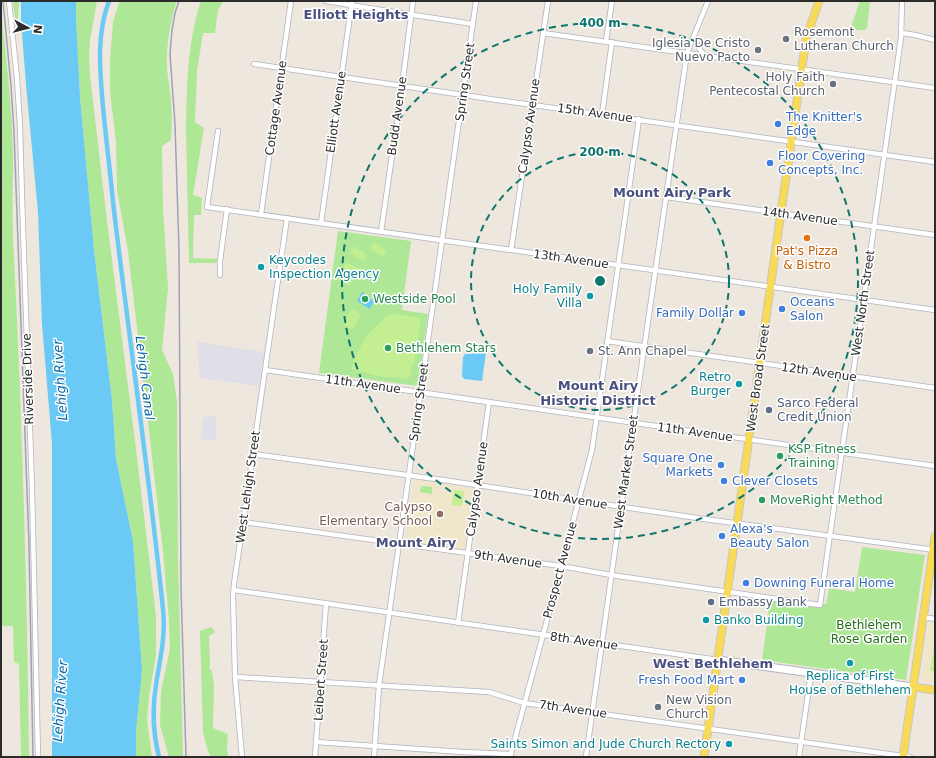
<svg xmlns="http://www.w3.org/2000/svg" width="936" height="758" font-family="'DejaVu Sans',sans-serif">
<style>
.industrial{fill:#e0dee6}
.education{fill:#f0e6cc}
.green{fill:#aee796}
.pitch{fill:#c3ef92}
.water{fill:#6acaf5}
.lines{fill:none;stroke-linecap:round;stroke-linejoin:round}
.canal{stroke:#6acaf5;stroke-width:4.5}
.minor-casing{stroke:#b1b3c0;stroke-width:6}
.secondary-casing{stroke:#b1b3c0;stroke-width:9}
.primary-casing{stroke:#c8c8c8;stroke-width:9}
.minor{stroke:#fff;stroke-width:4.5}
.secondary{stroke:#fff;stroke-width:7}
.primary{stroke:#f8da57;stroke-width:7}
.rail{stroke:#9fa1b7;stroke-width:1.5}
.ring{fill:none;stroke:#0f766e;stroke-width:2;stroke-dasharray:7 5}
.worship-dot{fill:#6b7280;stroke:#fff;stroke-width:1.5}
.shop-dot{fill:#3f7fe0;stroke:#fff;stroke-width:1.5}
.food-dot{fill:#e8710a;stroke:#fff;stroke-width:1.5}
.culture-dot{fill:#0f9aa8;stroke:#fff;stroke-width:1.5}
.leisure-dot{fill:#2e9e5b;stroke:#fff;stroke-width:1.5}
.service-dot{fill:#5c6f8a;stroke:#fff;stroke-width:1.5}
.education-dot{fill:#8d6e63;stroke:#fff;stroke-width:1.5}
.labels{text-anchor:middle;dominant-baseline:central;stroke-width:3;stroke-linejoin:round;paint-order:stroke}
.worship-label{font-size:12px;fill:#5b616d;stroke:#fff;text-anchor:start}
.street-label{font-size:12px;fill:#2b2b2b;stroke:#fff}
.shop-label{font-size:12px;fill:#366cbe;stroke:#fff;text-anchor:start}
.food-label{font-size:12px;fill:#c56008;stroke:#fff}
.culture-label{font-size:12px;fill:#0d838f;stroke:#fff;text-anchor:end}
.leisure-label{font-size:12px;fill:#27864d;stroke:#fff;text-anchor:start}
.service-label{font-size:12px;fill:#4e5e75;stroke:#fff;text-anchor:start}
.education-label{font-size:12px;fill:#785e54;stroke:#fff;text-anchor:end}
.park-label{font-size:12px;fill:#246d16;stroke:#fff}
.neighbourhood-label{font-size:13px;font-weight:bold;fill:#49507f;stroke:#fff}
.water-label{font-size:13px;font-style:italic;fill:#0667a5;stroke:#fff}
.centre{fill:#0f766e;stroke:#fff;stroke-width:2}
.ring-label{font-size:12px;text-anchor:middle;font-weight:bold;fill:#0f766e;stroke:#fff;stroke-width:3;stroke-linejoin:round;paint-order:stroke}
</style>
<rect width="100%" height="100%" fill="#eee7dd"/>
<g class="industrial">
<polygon points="197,342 264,352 259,386 200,378"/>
<polygon points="216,416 216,441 201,439 203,417"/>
</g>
<g class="education">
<polygon points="414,479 475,488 465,550 405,541"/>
<polygon points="932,622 935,622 935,683 923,681 920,679 928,626"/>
</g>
<g class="green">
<polygon points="13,1 19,1 17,33"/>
<polygon points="76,1 97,1 90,40 89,55 90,75 107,221 135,441 156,616 156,655 149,696 147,720 152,757 136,757 136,732 142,670 133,541 116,459 112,400 94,250 80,97 76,18"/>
<path d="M120,1h57c-7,20 -11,47 -10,68 1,10 3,20 4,31 1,13 1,27 0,40l-9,6 1,62 5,80 -6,62 11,24 4,28 1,153 5,202h-14l-9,-32 1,-34 9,-42 -1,-28 -6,-70 -35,-300 -11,-61 -1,-48 -6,-51v-32l3,-37 5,-16z"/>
<path d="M201,1h22l-5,9 -3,23h-12l-6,38 -2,51 9,6 -11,67 9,3 -1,17h-7l-1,43 24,1v4h-28l-3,-133c1,-43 1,-88 15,-129z"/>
<polygon points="860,1 870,1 867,28 865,30 855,30 852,28 852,24"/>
<path d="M1,9c5,49 11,97 12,146 0,28 -1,55 0,83 9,173 14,346 16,519h-8l-2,-93 -5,-2 -1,-36h-12z"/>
<polygon points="338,231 411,241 402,310 428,314 418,386 319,373"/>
<polygon points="421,486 432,487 432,494 420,492"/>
<polygon points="862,547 925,555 906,680 762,660 770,601 820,608 822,607 823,604 826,604 829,588 855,592"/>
<polygon points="211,627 215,632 209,636 210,665 209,668 212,671 214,686 213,728 228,734 227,747 228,757 211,757 208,751 203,733 200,631"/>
</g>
<g class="pitch">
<polygon points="374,242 386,251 383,257 370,249"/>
<polygon points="354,246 367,255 363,261 350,253"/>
<polygon points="346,262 359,269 349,286 337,278"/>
<polygon points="352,309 361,314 352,330 343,324"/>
<polygon points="395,314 421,318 414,365 412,365 411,374 409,378 406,379 395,377 382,377 351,369 356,355 363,342 371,331 387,316"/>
<polygon points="454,490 464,491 462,506 452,505"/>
<polygon points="935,640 935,671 930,671"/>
</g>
<g class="water">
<polygon points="21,1 76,1 76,18 80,97 94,250 112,400 116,459 133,541 142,670 136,732 136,757 52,757 52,444 42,324 38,212 26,85 21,20"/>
<polygon points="362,292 370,297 369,298 374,301 370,309 357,301"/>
<polygon points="486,353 482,381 464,379 462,376 463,357 465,354"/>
</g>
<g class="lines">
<path class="canal" d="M109,1c-13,34 -9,70 -6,106 3,32 7,63 10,95 16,136 36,271 50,407 3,27 -3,49 -7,76 -4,24 -3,48 3,72"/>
<defs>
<g id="minor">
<polyline points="9,1 17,78 20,126 22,199 32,487 38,757"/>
<polyline points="326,1 381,10 473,24"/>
<polyline points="543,33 935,88"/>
<polyline points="902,33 915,35 935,40"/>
<polyline points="693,38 699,48 704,55"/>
<polyline points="606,41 612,1"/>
<polyline points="254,64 497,100 935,162"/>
<polyline points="602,114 612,42"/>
<polyline points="218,131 207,207 935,310"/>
<polyline points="666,197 935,235"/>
<polyline points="261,214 291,1"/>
<polyline points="321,223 352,1"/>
<polyline points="381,232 402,86 413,1"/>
<polyline points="511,250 548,1"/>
<polyline points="220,275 220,261 227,209"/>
<polyline points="607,341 935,388"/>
<polyline points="265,370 935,466"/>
<polyline points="253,454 443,480 697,518 935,550"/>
<polyline points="243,522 561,566 611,575 820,605 901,38 902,1"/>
<polyline points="234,590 718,660"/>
<polyline points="923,617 935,619"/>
<polyline points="458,623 489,402"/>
<polyline points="235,677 489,692 524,703 910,757"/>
<polyline points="316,742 463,752 511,754"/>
<polyline points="242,757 235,677 233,596 234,584 287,218"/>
<path d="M315,757c4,-51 7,-102 11,-153"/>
<polyline points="374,757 379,685 476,1"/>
<polyline points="510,757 543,635 592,450 639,119"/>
<polyline points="586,757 621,507 687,53 708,1"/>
<polyline points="799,757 811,673"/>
</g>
<polyline id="secondary" points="718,660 913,687"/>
<g id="primary">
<polyline points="913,687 935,690"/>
<polyline points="704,757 777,240 806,39 819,1"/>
<polyline points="903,757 935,536"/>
</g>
</defs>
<use href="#minor" class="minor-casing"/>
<use href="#secondary" class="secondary-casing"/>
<use href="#primary" class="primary-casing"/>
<use href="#minor" class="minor"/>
<use href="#secondary" class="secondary"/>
<use href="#primary" class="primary"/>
<g class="rail">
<polyline points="3,1 11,86 14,132 29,545 33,757"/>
<polyline points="179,1 175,13 172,30 170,54 175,124 179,250 181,588 186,757"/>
</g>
</g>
<g class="ring">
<circle cx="600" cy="281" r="129"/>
<circle cx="600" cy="281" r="258"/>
</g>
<g class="worship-dot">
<circle cx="786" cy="39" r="4"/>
<circle cx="758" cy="50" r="4"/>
<circle cx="833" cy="84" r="4"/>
<circle cx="590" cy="351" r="4"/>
<circle cx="658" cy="707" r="4"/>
</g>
<g class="shop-dot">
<circle cx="778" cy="124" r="4"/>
<circle cx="770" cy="163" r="4"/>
<circle cx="782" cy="309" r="4"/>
<circle cx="742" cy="313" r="4"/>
<circle cx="721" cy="465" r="4"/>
<circle cx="724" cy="481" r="4"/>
<circle cx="722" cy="536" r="4"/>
<circle cx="746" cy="583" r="4"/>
<circle cx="742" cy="680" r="4"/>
</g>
<circle class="food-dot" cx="807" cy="238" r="4"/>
<g class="culture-dot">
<circle cx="261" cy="267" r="4"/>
<circle cx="590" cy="296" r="4"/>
<circle cx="739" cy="384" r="4"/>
<circle cx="706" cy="620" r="4"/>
<circle cx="850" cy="663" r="4"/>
<circle cx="729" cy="744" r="4"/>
</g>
<g class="leisure-dot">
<circle cx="365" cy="299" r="4"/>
<circle cx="388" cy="348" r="4"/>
<circle cx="780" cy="456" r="4"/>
<circle cx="762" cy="500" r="4"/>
</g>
<g class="service-dot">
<circle cx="769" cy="410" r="4"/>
<circle cx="711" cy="602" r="4"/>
</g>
<circle class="education-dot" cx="440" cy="514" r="4"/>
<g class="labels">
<g class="worship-label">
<text x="794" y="32">Rosemont<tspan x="794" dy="14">Lutheran Church</tspan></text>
<text x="750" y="43" text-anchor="end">Iglesia De Cristo<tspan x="750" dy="14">Nuevo Pacto</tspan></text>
<text x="825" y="77" text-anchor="end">Holy Faith<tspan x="825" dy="14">Pentecostal Church</tspan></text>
<text x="598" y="351">St. Ann Chapel</text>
<text x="666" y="700">New Vision<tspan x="666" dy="14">Church</tspan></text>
</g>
<g class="street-label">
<text transform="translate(465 82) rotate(-82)">Spring Street</text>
<text transform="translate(276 108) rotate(-82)">Cottage Avenue</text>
<text transform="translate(336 112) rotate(-82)">Elliott Avenue</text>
<text transform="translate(595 113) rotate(8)">15th Avenue</text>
<text transform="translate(397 116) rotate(-82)">Budd Avenue</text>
<text transform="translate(529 126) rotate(-82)">Calypso Avenue</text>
<text transform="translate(800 216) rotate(8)">14th Avenue</text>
<text transform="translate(571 259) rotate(8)">13th Avenue</text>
<text transform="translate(863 303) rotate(-82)">West North Street</text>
<text transform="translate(819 372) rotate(8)">12th Avenue</text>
<text transform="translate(758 378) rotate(-82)">West Broad Street</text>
<text transform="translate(28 379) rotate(-92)">Riverside Drive</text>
<text transform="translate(363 384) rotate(8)">11th Avenue</text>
<text transform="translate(419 402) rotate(-82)">Spring Street</text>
<text transform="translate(695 432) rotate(8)">11th Avenue</text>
<text transform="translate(626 472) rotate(-82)">West Market Street</text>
<text transform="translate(248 487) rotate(-82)">West Lehigh Street</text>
<text transform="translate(477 489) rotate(-82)">Calypso Avenue</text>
<text transform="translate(570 499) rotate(9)">10th Avenue</text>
<text transform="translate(508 559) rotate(8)">9th Avenue</text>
<text transform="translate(560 570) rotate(-75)">Prospect Avenue</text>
<text transform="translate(584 641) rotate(8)">8th Avenue</text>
<text transform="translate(321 680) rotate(-86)">Leibert Street</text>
<text transform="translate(573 709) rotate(8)">7th Avenue</text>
</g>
<g class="shop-label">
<text x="786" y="117">The Knitter's<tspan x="786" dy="14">Edge</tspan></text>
<text x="778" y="156">Floor Covering<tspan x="778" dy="14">Concepts, Inc.</tspan></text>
<text x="790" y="302">Oceans<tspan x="790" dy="14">Salon</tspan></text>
<text x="734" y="313" text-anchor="end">Family Dollar</text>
<text x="713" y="458" text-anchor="end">Square One<tspan x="713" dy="14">Markets</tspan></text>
<text x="732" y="481">Clever Closets</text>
<text x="730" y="529">Alexa's<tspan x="730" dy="14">Beauty Salon</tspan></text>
<text x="754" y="583">Downing Funeral Home</text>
<text x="734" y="680" text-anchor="end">Fresh Food Mart</text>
</g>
<g class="food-label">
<text x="807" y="251">Pat's Pizza<tspan x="807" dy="14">&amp; Bistro</tspan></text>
</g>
<g class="culture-label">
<text x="269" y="260" text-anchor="start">Keycodes<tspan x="269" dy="14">Inspection Agency</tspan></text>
<text x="582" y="289">Holy Family<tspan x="582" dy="14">Villa</tspan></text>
<text x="731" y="377">Retro<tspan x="731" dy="14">Burger</tspan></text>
<text x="714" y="620" text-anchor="start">Banko Building</text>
<text x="850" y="676" text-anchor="middle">Replica of First<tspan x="850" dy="14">House of Bethlehem</tspan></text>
<text x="721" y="744">Saints Simon and Jude Church Rectory</text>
</g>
<g class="leisure-label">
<text x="373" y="299">Westside Pool</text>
<text x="396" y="348">Bethlehem Stars</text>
<text x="788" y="449">KSP Fitness<tspan x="788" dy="14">Training</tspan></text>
<text x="770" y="500">MoveRight Method</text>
</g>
<g class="service-label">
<text x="777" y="403">Sarco Federal<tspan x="777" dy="14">Credit Union</tspan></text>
<text x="719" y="602">Embassy Bank</text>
</g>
<g class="education-label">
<text x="432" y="507">Calypso<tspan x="432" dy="14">Elementary School</tspan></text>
</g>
<g class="park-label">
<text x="869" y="625">Bethlehem<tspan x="869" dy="14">Rose Garden</tspan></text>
</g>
<g class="neighbourhood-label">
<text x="356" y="14">Elliott Heights</text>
<text x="672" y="192">Mount Airy Park</text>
<text x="598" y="385">Mount Airy<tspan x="598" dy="15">Historic District</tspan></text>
<text x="416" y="542">Mount Airy</text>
<text x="713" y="663">West Bethlehem</text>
</g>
<g class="water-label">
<text transform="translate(145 378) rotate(83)">Lehigh Canal</text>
<text transform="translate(60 380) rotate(-94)">Lehigh River</text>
<text transform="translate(60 701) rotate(-86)">Lehigh River</text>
</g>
</g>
<circle cx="600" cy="281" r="6" class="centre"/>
<g class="ring-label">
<text x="600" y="27">400 m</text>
<text x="600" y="156">200 m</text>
</g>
<rect width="936" height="758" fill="none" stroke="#2b2b2b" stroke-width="4"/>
<g transform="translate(28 28) rotate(97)" stroke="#ffffff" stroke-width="3" paint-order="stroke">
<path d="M0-3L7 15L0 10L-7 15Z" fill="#2b2b2b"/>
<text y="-6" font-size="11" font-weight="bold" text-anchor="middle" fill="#2b2b2b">N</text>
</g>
</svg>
